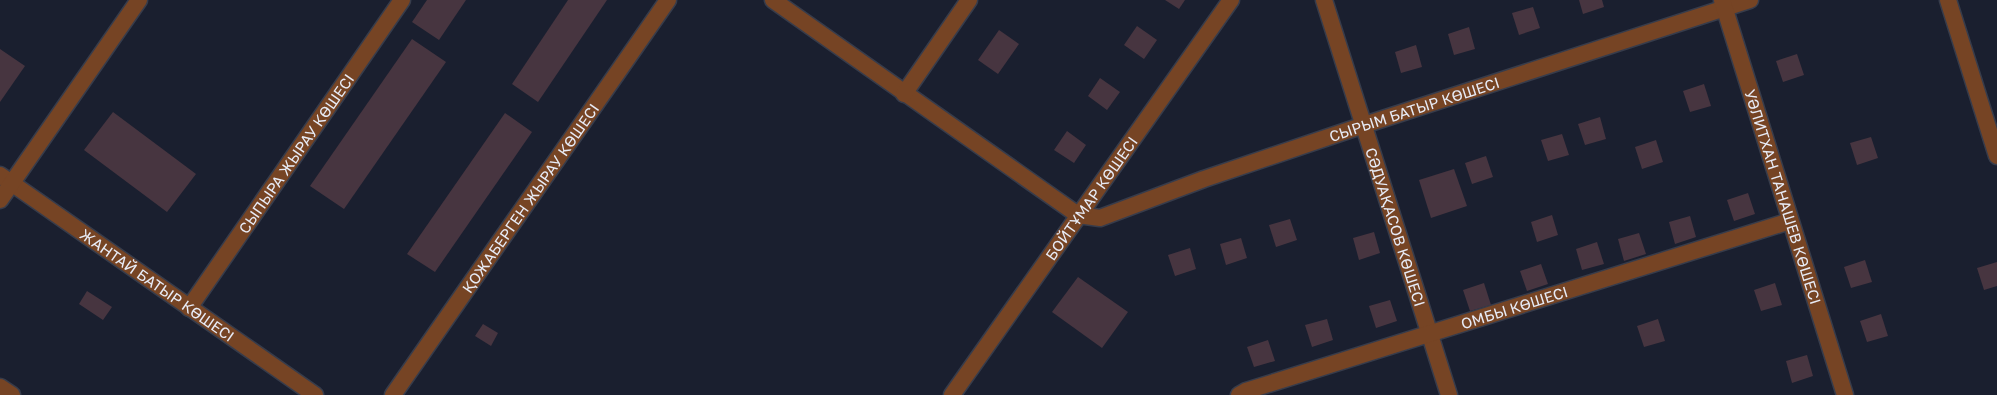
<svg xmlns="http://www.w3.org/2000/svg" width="1997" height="395" font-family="'Golos Text',sans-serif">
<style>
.building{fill:#473540}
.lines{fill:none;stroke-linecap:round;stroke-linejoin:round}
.street-casing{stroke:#373c4b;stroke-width:19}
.street{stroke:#764424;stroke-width:16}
.labels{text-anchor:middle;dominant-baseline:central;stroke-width:5;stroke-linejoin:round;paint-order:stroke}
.street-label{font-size:15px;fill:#e8ecf7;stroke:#1a1f2f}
</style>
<rect width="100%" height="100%" fill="#1a1f2f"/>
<g class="building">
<polygon points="427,0 466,0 439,40 412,22"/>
<polygon points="568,0 607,0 538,102 512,84"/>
<polygon points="1165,0 1185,0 1179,9"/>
<polygon points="1579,0 1602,0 1604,7 1583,14"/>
<polygon points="1533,7 1540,28 1519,35 1512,13"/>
<polygon points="1137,26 1157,40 1144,59 1124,45"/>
<polygon points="1469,27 1475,49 1454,55 1448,34"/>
<polygon points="999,30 1019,44 998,74 978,60"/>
<polygon points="412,39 446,62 344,209 310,186"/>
<polygon points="1416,45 1422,67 1401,73 1395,52"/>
<polygon points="0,49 25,66 0,102"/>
<polygon points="1797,54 1804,75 1783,82 1776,61"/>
<polygon points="1100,78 1120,92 1107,110 1088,96"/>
<polygon points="1704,84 1711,106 1690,112 1683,91"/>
<polygon points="113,112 196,174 167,212 84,150"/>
<polygon points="505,113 532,132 435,272 407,254"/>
<polygon points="1600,117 1606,139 1585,145 1578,124"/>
<polygon points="1067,131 1086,145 1074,163 1054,150"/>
<polygon points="1562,134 1569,155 1548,161 1541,140"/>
<polygon points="1871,137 1878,158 1857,165 1850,143"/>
<polygon points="1656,140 1663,162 1642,169 1635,147"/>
<polygon points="1486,156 1493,177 1472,184 1465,163"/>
<polygon points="1454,169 1467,206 1431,218 1419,180"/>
<polygon points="1748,193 1755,214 1734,221 1727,200"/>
<polygon points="1552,215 1558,235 1537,242 1531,222"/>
<polygon points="1690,216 1696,237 1675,244 1669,222"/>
<polygon points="1290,219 1297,240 1276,247 1269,225"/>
<polygon points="1374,232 1380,253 1359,260 1353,238"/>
<polygon points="1639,233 1646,254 1624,261 1618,239"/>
<polygon points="1241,238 1247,258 1226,265 1220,244"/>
<polygon points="1597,242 1604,264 1582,270 1576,249"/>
<polygon points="1190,248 1196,269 1175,276 1168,255"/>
<polygon points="1865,260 1872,282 1851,288 1844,267"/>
<polygon points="1997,262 1997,286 1984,290 1977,268"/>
<polygon points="1541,264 1548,284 1527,291 1520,271"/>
<polygon points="1078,277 1128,312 1102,348 1052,312"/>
<polygon points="1484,283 1491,305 1470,311 1463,290"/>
<polygon points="1775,283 1782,305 1761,311 1754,290"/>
<polygon points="87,291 112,307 103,320 79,304"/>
<polygon points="1390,300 1397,321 1376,328 1369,306"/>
<polygon points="1881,314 1888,336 1867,342 1860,321"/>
<polygon points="1327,319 1333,340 1312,347 1305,325"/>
<polygon points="1658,319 1665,341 1644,347 1637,326"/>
<polygon points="483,324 498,333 491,346 475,336"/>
<polygon points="1268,340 1275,361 1254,367 1247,347"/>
<polygon points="1807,355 1813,376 1792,383 1786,361"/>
</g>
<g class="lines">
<defs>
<g id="street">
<path id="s1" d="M773,0l305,215 22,3 104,-39 160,-54 386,-125"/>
<path id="s2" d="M1324,0l125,395"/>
<path id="s3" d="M1722,0l123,395"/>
<polyline points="1948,0 1997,156"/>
<polyline points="904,94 969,0"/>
<path id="s4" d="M0,175l315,220"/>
<polyline points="0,200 139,0"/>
<path id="s5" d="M189,308l213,-308"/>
<polyline points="0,387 12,395"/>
<path id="s6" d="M393,395l275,-395"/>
<path id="s7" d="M952,395l279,-395"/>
<path id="s8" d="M1239,395l7,-4 544,-170"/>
</g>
</defs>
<use href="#street" class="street-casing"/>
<use href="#street" class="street"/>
</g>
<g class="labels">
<g class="street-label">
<text stroke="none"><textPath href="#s1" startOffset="728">СЫРЫМ БАТЫР КӨШЕСІ</textPath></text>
<text stroke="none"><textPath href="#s5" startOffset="188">СЫПЫРА ЖЫРАУ КӨШЕСІ</textPath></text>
<text stroke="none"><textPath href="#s7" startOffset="241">БОЙТҰМАР КӨШЕСІ</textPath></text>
<text stroke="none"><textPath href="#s6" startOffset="240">ҚОЖАБЕРГЕН ЖЫРАУ КӨШЕСІ</textPath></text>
<text stroke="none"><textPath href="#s3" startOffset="206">УӘЛИТХАН ТАНАШЕВ КӨШЕСІ</textPath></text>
<text stroke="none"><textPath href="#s2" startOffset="238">СӘДУАҚАСОВ КӨШЕСІ</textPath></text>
<text stroke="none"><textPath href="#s4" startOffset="192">ЖАНТАЙ БАТЫР КӨШЕСІ</textPath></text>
<text stroke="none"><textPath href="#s8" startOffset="289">ОМБЫ КӨШЕСІ</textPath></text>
</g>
</g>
</svg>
